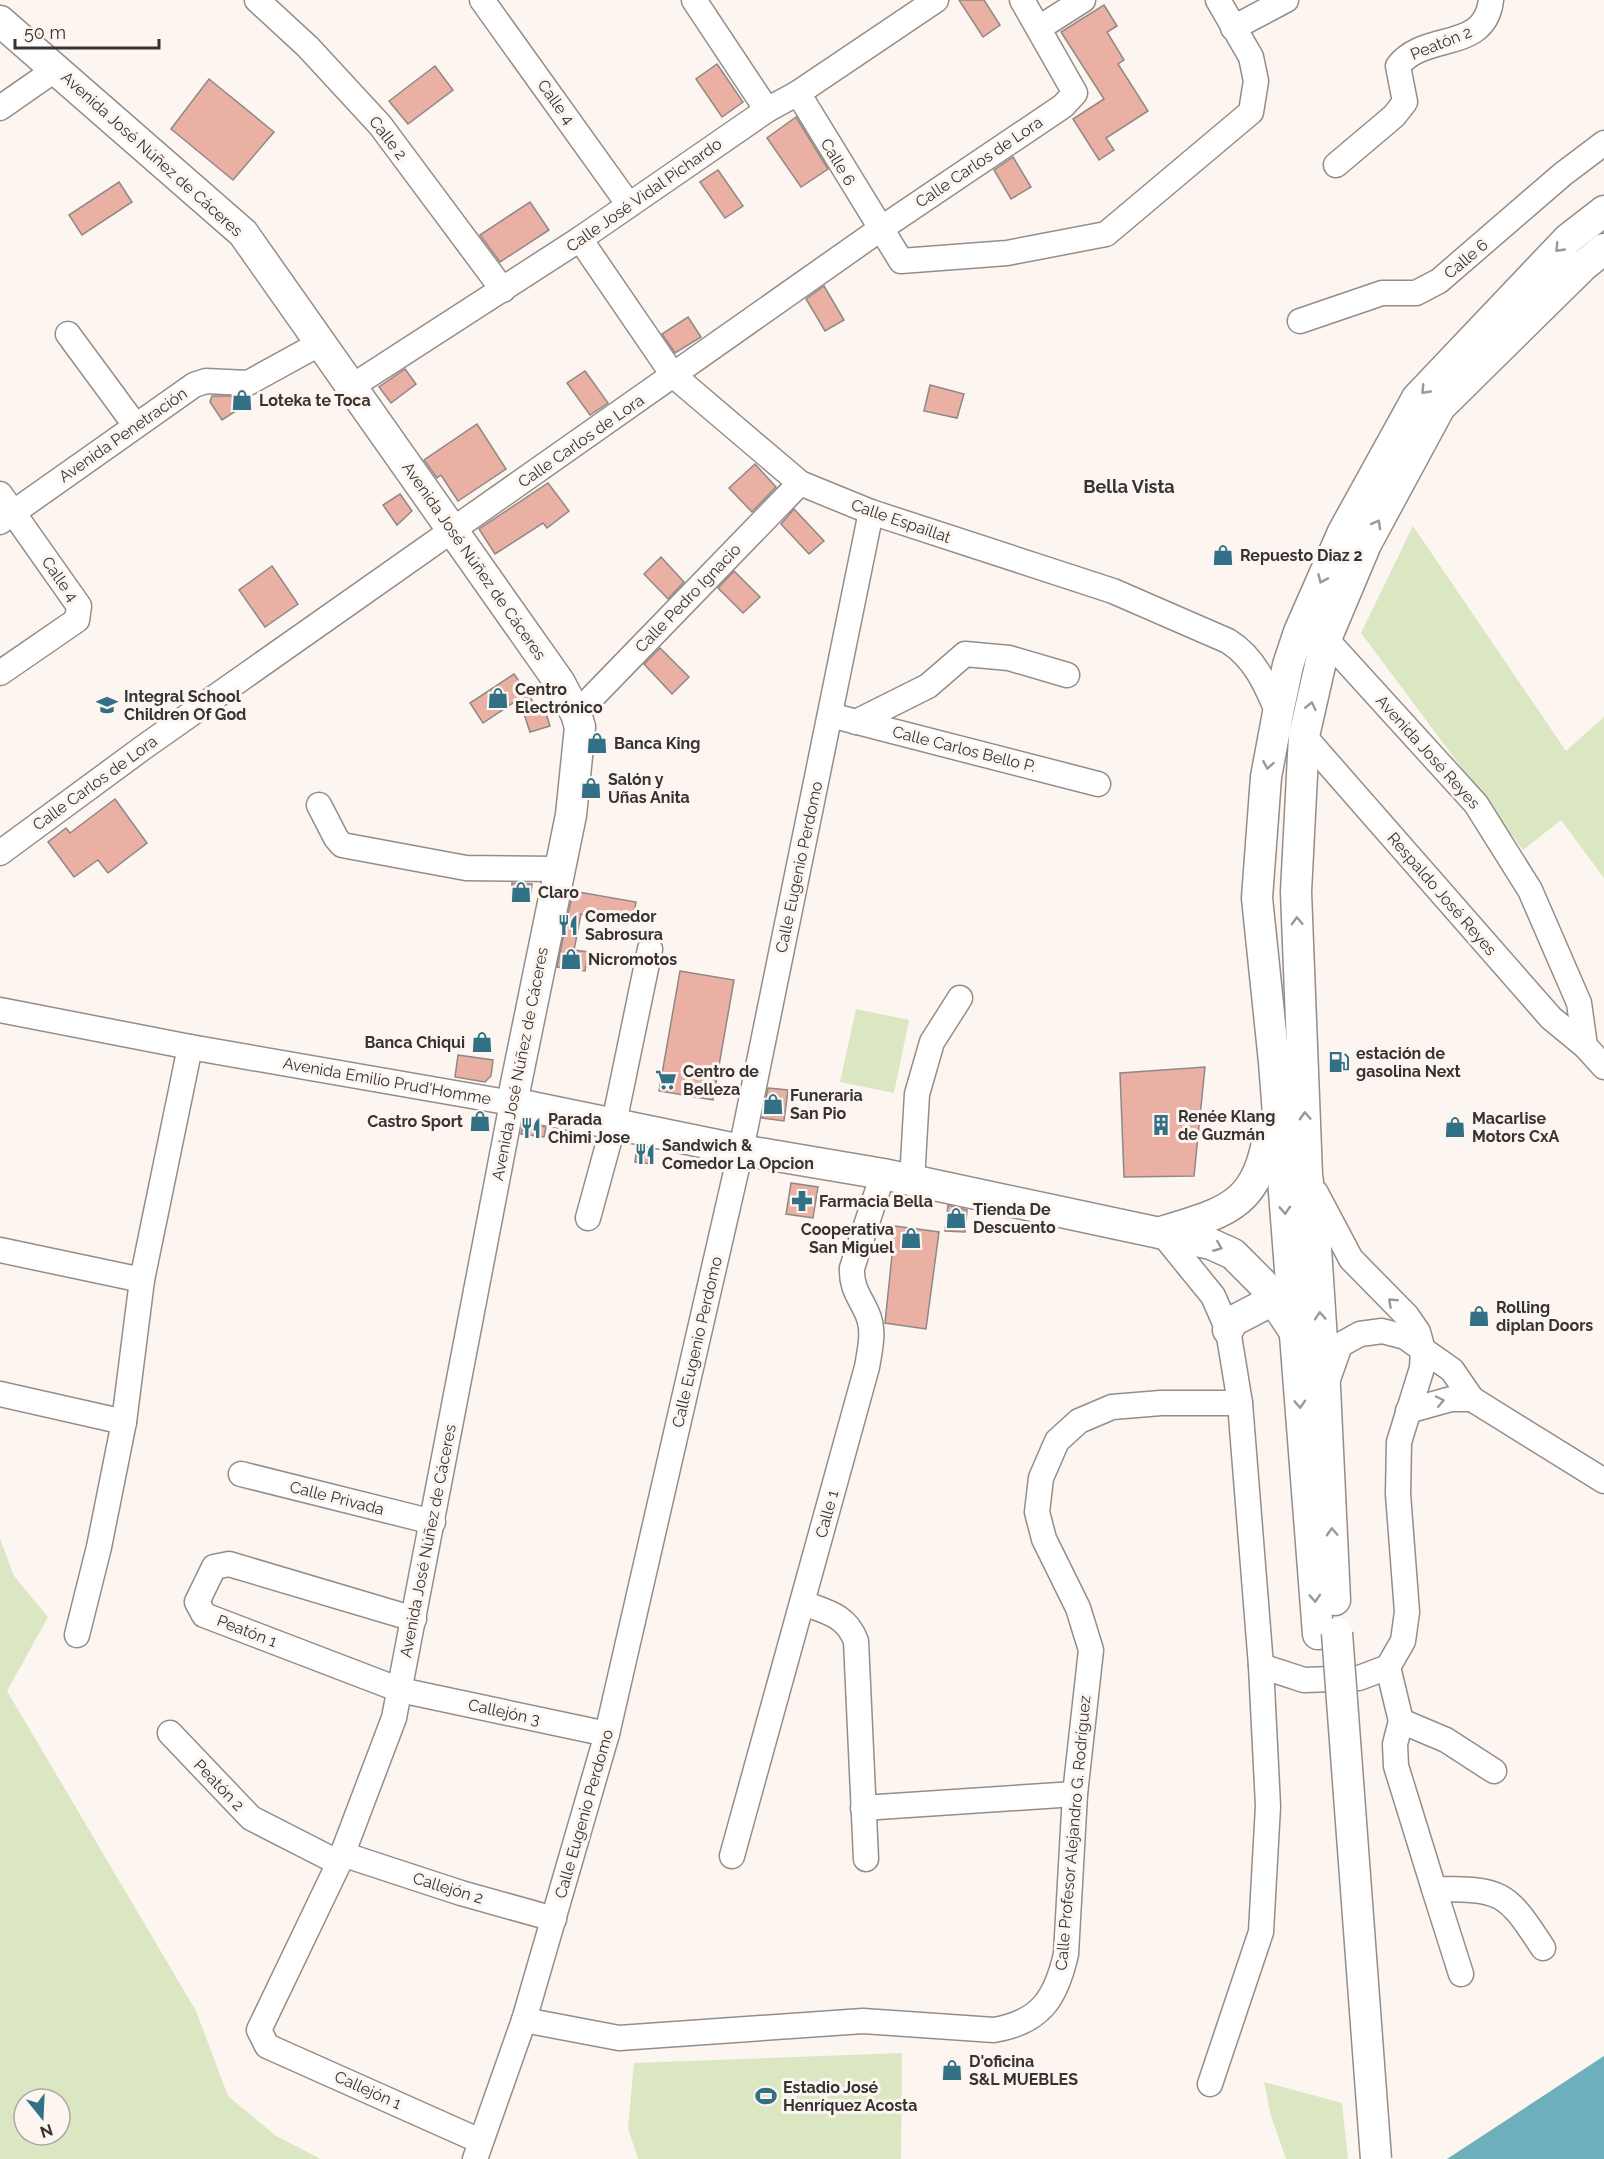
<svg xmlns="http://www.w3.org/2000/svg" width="1604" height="2159" font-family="Raleway,sans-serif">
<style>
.green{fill:#dbe7c3;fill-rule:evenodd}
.water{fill:#6db0bb}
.building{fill:#e9b0a3;stroke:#908887;stroke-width:1.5}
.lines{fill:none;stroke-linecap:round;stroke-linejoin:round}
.minor-casing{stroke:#948d89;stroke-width:27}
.major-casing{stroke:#948d89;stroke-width:33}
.minor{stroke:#fff;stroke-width:24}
.major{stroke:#fff;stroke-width:30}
.major-bridge-casing{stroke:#948d89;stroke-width:33;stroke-linecap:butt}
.major-bridge{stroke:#fff;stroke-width:30}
.oneway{stroke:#9a9998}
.labels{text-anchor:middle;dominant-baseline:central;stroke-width:6;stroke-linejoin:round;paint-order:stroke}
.street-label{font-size:16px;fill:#363332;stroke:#fcf5f0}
.poi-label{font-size:16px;font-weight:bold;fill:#363332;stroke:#fcf5f0;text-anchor:start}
.neighbourhood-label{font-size:18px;font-weight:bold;fill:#363332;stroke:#fcf5f0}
</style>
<rect width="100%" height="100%" fill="#fcf5f0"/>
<g class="green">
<polygon points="1413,526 1566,751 1604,717 1604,878 1561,820 1523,850 1361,633"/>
<polygon points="856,1009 909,1020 894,1093 840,1082"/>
<path d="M0,1539l14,37 34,41 -41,74 189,320 32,85 48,40 45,23h-321zM24,2099h36v36h-36z"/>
<polygon points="902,2053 901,2159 638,2159 628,2128 634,2063"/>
<polygon points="1264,2082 1342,2103 1348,2159 1286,2159 1271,2116"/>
</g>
<polygon class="water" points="1604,2056 1604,2159 1447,2159"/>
<g class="building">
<polygon points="959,0 984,0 1000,25 983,37"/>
<polygon points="1104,5 1117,26 1107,32 1124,60 1118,64 1148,111 1106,138 1114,150 1099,160 1073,119 1104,99 1061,32"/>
<polygon points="717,64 743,102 722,117 696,79"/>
<polygon points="435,66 453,90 408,124 389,101"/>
<polygon points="209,79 274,132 233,180 171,129"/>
<polygon points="796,117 828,169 801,187 767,138"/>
<polygon points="1013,157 1031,187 1011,199 994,170"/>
<polygon points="718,170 743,206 725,218 700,182"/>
<polygon points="119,182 132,202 82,235 69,215"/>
<polygon points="530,202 549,230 500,262 480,235"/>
<polygon points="824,286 844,320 825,331 806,299"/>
<polygon points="688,317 701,337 675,353 662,334"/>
<polygon points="405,369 416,384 391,403 379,387"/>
<polygon points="585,371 608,403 590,415 567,383"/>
<polygon points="930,385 964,394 957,418 924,411"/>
<polygon points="212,396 231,396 239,409 222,420 210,402"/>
<polygon points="477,424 506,469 458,501 441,475 437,478 424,460"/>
<polygon points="755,464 776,487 752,512 729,488"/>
<polygon points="548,483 569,511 547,528 543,523 495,554 479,529"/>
<polygon points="400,494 412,511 397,525 383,505"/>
<polygon points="794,509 824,541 809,554 781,524"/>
<polygon points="661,557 684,582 668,599 644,574"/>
<polygon points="272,566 298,604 265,627 239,590"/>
<polygon points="734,571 760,597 743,613 718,588"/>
<polygon points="660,648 689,677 672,694 644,664"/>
<polygon points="514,674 540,712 545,710 550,726 530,732 519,699 483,723 470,703"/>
<polygon points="115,799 147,843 108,873 98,860 74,877 48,842 66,828 70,833"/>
<polygon points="512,883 532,884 530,902 511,901"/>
<polygon points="573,891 636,902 632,923 581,914 574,950 588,952 585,971 557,967"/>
<polygon points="680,971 734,980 713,1100 659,1091"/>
<polygon points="458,1055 493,1060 491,1076 485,1082 455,1077"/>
<polygon points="1205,1067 1194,1176 1124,1177 1120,1073"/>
<polygon points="768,1088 788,1090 784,1121 762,1118"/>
<polygon points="523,1123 546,1127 544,1137 521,1134"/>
<polygon points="637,1146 654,1150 653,1164 635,1162"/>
<polygon points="791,1183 818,1187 813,1218 786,1214"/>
<polygon points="948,1205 967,1210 965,1232 945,1231"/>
<polygon points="895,1226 939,1232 926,1329 885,1323"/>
</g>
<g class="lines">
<defs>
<g id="minor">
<polyline points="257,0 308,47 380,125 503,290"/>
<polyline points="482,0 629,205"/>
<polyline points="694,0 767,110"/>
<polyline points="1039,28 1083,0"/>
<polyline points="1233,28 1286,0"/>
<polyline points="798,93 901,261 1007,253 1106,234 1251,112 1256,81 1251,57 1218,0"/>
<polyline points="0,108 56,69"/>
<path d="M1336,165l58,-49 11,-14 -7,-36c27,-35 87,-13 93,-66"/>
<path d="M580,239l93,136 127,108 71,29 242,79 115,50c27,17 38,44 50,72"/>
<polyline points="1300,321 1382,293 1416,293 1439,281 1563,174 1604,143"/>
<polyline points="68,334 135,425"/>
<polyline points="351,387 580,239 767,110 798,93 936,0"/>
<polyline points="0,494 79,606 77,620 0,673"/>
<polyline points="0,522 194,385 206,381 248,383 319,344"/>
<polyline points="1326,639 1476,804 1530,890 1579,1003 1585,1046 1604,1067"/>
<polyline points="576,714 800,483"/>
<polyline points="830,715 1098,784"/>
<polyline points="856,722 928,686 965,654 1009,658 1067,675"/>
<polyline points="1304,736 1551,1018 1585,1046"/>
<polyline points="319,805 336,838 342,845 466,868 558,869"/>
<polyline points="0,853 144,747 879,230 1063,106 1075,93 1022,0"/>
<polyline points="0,1010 190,1047 512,1103 394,1718 339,1863 259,2030 267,2046 480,2141"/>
<polyline points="912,1180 917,1094 932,1042 960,998"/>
<polyline points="588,1218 614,1123 650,949"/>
<polyline points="1161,1232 1213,1296 1228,1330 1240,1403 1261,1666 1268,1806 1261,1932 1210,2084"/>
<polyline points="0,1250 142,1280"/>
<polyline points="1327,1382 1340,1345 1360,1334 1382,1331 1405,1337 1452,1370 1472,1399 1604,1481"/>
<polyline points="0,1394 124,1422"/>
<polyline points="1408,1411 1451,1399 1472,1399"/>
<polyline points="241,1474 433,1522"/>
<path d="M803,1603c24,9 43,12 53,38l10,218"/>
<polyline points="414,1619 229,1564 214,1567 197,1602 204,1615 400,1690 607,1734"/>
<polyline points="77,1635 99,1547 124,1422 142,1280 190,1047"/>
<polyline points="1261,1666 1304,1680 1359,1678 1388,1667 1403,1641 1407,1612 1398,1494 1399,1442 1422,1368 1423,1350 1418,1332 1407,1316 1351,1259 1316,1193"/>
<polyline points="1388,1667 1401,1721 1446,1740 1494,1771"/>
<path d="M1401,1721l-6,23 1,22 38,123c68,0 72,2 109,59"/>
<polyline points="170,1733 251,1818 339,1863"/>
<polyline points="863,1808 1075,1794"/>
<polyline points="342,1854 461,1893 554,1919"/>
<path d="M732,1856l135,-489c3,-18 8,-37 0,-54 -7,-16 -16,-25 -15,-45l31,-94"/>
<polyline points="1434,1889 1461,1974"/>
<path d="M524,2020l95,18 244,-17 131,9c47,-8 62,-32 72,-76l9,-160 16,-144 -13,-42 -34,-69 -7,-27 4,-34 16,-37 22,-20 33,-14 49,-4h79"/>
<polyline points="475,2159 524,2020 607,1734 741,1150 871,512"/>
</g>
<g id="major">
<polyline points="0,21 243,233 560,683 576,714 580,727 571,815 512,1103 741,1150 883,1174 1211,1244 1233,1254 1263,1284 1294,1331"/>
<path d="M1161,1232c71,-21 98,-28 109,-107"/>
<polyline points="1228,1330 1233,1321 1275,1299"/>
<polyline points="1335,1600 1325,1387 1315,1233 1307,1175 1296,892 1304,736 1326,639 1366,544 1440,407 1584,265 1604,249"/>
<polyline points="1318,1634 1274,1062 1257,898 1266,777 1278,713 1288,665 1299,632 1343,532 1417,398 1568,239 1604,211"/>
</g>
</defs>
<use href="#minor" class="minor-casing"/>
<use href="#major" class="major-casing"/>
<use href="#minor" class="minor"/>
<use href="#major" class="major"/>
<defs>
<polyline id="major-bridge" points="1337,1633 1376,2159"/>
</defs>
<use href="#major-bridge" class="major-bridge-casing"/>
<use href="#major-bridge" class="major-bridge"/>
</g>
<defs><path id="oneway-chevron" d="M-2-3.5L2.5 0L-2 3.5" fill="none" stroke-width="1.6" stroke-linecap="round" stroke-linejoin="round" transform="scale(1.5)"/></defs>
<g class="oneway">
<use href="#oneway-chevron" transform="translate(1559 248) rotate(134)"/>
<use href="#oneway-chevron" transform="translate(1425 390) rotate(134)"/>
<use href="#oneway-chevron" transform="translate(1377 524) rotate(-61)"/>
<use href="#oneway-chevron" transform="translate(1322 579) rotate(114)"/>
<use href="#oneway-chevron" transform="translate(1311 706) rotate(-77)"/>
<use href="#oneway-chevron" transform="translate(1268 765) rotate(100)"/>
<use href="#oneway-chevron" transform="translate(1297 921) rotate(-92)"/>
<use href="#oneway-chevron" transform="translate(1305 1116) rotate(-93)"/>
<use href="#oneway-chevron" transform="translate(1285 1210) rotate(86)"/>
<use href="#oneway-chevron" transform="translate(1218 1247) rotate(22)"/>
<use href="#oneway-chevron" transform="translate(1392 1302) rotate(-137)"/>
<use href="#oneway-chevron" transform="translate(1320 1316) rotate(-94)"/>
<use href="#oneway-chevron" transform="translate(1440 1401) rotate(-12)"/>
<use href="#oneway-chevron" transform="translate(1300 1404) rotate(86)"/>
<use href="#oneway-chevron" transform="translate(1332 1532) rotate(-93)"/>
<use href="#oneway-chevron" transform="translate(1315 1598) rotate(86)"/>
</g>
<defs>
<symbol id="shop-bare" viewBox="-9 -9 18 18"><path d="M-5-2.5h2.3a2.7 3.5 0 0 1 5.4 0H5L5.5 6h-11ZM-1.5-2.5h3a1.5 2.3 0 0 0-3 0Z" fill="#327086" stroke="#fcf5f0" stroke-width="2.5" paint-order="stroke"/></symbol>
<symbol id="school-bare" viewBox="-9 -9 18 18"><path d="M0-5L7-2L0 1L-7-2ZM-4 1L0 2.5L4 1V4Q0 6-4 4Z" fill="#327086" stroke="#fcf5f0" stroke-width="2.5" paint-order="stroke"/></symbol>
<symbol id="restaurant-bare" viewBox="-9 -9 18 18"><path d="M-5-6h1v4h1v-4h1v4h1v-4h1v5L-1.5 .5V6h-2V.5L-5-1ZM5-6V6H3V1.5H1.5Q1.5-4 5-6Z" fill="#327086" stroke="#fcf5f0" stroke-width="2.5" paint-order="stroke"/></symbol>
<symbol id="fuel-bare" viewBox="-9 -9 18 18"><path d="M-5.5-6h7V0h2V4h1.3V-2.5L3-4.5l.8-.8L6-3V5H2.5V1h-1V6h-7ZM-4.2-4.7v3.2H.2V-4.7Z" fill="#327086" stroke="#fcf5f0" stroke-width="2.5" paint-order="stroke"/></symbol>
<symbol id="supermarket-bare" viewBox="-9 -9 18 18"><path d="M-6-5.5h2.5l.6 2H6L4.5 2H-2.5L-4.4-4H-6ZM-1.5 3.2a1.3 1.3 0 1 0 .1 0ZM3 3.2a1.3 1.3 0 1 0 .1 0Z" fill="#327086" stroke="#fcf5f0" stroke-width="2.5" paint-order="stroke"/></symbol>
<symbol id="building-bare" viewBox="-9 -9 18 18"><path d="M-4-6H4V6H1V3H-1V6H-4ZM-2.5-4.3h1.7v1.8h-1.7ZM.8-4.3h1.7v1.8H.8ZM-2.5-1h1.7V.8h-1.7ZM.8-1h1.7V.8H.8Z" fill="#327086" stroke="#fcf5f0" stroke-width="2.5" paint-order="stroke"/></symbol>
<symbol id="pharmacy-bare" viewBox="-9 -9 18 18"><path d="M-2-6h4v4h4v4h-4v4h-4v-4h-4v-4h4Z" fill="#327086" stroke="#fcf5f0" stroke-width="2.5" paint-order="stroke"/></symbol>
<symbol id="stadium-bare" viewBox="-9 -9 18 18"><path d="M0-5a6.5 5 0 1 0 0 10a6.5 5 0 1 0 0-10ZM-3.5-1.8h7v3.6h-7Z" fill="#327086" stroke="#fcf5f0" stroke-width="2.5" paint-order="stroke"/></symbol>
</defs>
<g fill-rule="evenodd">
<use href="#shop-bare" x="227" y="385" width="30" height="30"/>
<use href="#shop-bare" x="1208" y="540" width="30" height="30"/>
<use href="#shop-bare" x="483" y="683" width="30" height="30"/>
<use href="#school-bare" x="92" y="690" width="30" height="30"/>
<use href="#shop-bare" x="582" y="728" width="30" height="30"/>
<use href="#shop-bare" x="576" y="773" width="30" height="30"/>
<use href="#shop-bare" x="506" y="877" width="30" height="30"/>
<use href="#restaurant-bare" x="553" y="910" width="30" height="30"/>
<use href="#shop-bare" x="556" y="944" width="30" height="30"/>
<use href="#shop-bare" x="467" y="1027" width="30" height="30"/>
<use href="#fuel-bare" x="1324" y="1047" width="30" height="30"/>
<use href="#supermarket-bare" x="651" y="1065" width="30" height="30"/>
<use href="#shop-bare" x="758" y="1089" width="30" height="30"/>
<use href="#shop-bare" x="465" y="1106" width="30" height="30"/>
<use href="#building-bare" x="1146" y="1110" width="30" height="30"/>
<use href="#shop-bare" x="1440" y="1112" width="30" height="30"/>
<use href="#restaurant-bare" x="516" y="1113" width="30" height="30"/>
<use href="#restaurant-bare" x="630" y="1139" width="30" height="30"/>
<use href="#pharmacy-bare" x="787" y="1186" width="30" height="30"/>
<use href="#shop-bare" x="941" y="1203" width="30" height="30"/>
<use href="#shop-bare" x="896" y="1223" width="30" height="30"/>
<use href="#shop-bare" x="1464" y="1301" width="30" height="30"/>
<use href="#shop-bare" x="937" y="2055" width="30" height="30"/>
<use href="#stadium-bare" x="751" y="2081" width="30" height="30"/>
</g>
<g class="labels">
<g class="street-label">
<text transform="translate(1441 43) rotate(-22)">Peatón 2</text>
<text transform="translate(556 102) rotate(54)">Calle 4</text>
<text transform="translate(388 138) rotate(52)">Calle 2</text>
<text transform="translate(152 154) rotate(42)">Avenida José Núñez de Cáceres</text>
<text transform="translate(838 162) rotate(59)">Calle 6</text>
<text transform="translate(979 162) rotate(-34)">Calle Carlos de Lora</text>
<text transform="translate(644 195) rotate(-35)">Calle José Vidal Pichardo</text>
<text transform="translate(1466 259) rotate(-40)">Calle 6</text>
<text transform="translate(123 435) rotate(-35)">Avenida Penetración</text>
<text transform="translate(581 441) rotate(-35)">Calle Carlos de Lora</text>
<text transform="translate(901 521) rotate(19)">Calle Espaillat</text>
<text transform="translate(474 561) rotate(55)">Avenida José Núñez de Cáceres</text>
<text transform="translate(60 579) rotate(55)">Calle 4</text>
<text transform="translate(688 598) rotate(-46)">Calle Pedro Ignacio</text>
<text transform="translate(964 749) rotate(14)">Calle Carlos Bello P.</text>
<text transform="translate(1428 752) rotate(48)">Avenida José Reyes</text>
<text transform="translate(95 783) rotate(-36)">Calle Carlos de Lora</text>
<text transform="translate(799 867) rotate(-78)">Calle Eugenio Perdomo</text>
<text transform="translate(1442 894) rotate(49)">Respaldo José Reyes</text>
<text transform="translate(520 1064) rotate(-79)">Avenida José Núñez de Cáceres</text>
<text transform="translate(387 1081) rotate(10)">Avenida Emilio Prud'Homme</text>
<text transform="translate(697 1342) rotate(-77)">Calle Eugenio Perdomo</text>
<text transform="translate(337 1498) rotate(14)">Calle Privada</text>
<text transform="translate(827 1514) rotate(-75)">Calle 1</text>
<text transform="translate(428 1541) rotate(-79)">Avenida José Núñez de Cáceres</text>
<text transform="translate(247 1631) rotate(21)">Peatón 1</text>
<text transform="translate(504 1712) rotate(12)">Callejón 3</text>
<text transform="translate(219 1785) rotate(46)">Peatón 2</text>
<text transform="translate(584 1814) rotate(-74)">Calle Eugenio Perdomo</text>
<text transform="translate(1073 1833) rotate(-85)">Calle Profesor Alejandro G. Rodríguez</text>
<text transform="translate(448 1888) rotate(17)">Callejón 2</text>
<text transform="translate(368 2090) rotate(24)">Callejón 1</text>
</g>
<g class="poi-label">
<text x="259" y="400">Loteka te Toca</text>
<text x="1240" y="555">Repuesto Diaz 2</text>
<text x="515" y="689">Centro<tspan x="515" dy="18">Electrónico</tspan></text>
<text x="124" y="696">Integral School<tspan x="124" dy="18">Children Of God</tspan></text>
<text x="614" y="743">Banca King</text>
<text x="608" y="779">Salón y<tspan x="608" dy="18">Uñas Anita</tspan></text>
<text x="538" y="892">Claro</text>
<text x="585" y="916">Comedor<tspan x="585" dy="18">Sabrosura</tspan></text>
<text x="588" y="959">Nicromotos</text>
<text x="465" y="1042" text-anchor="end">Banca Chiqui</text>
<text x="1356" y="1053">estación de<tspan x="1356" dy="18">gasolina Next</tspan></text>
<text x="683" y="1071">Centro de<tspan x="683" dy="18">Belleza</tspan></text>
<text x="790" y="1095">Funeraria<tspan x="790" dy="18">San Pio</tspan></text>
<text x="1178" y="1116">Renée Klang<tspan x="1178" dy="18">de Guzmán</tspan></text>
<text x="1472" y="1118">Macarlise<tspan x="1472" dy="18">Motors CxA</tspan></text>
<text x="548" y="1119">Parada<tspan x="548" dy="18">Chimi Jose</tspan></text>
<text x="463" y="1121" text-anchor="end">Castro Sport</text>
<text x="662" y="1145">Sandwich &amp;<tspan x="662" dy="18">Comedor La Opcion</tspan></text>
<text x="819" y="1201">Farmacia Bella</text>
<text x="973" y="1209">Tienda De<tspan x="973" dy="18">Descuento</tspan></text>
<text x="894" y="1229" text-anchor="end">Cooperativa<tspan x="894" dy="18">San Miguel</tspan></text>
<text x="1496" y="1307">Rolling<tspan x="1496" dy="18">diplan Doors</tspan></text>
<text x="969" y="2061">D'oficina<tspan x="969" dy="18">S&amp;L MUEBLES</tspan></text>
<text x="783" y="2087">Estadio José<tspan x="783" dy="18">Henríquez Acosta</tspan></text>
</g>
<g class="neighbourhood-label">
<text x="1129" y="486">Bella Vista</text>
</g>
</g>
<g transform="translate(42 2117) rotate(162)"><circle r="28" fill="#fcf5f0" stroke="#ada7a4" stroke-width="1.5"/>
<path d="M0-4.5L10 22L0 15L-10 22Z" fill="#327086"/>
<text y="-9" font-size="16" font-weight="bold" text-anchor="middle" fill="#363332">N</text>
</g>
<path d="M15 39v9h144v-9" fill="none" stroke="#363332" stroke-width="3"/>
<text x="24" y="39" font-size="18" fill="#363332" stroke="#fcf5f0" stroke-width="4.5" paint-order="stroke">50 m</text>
</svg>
